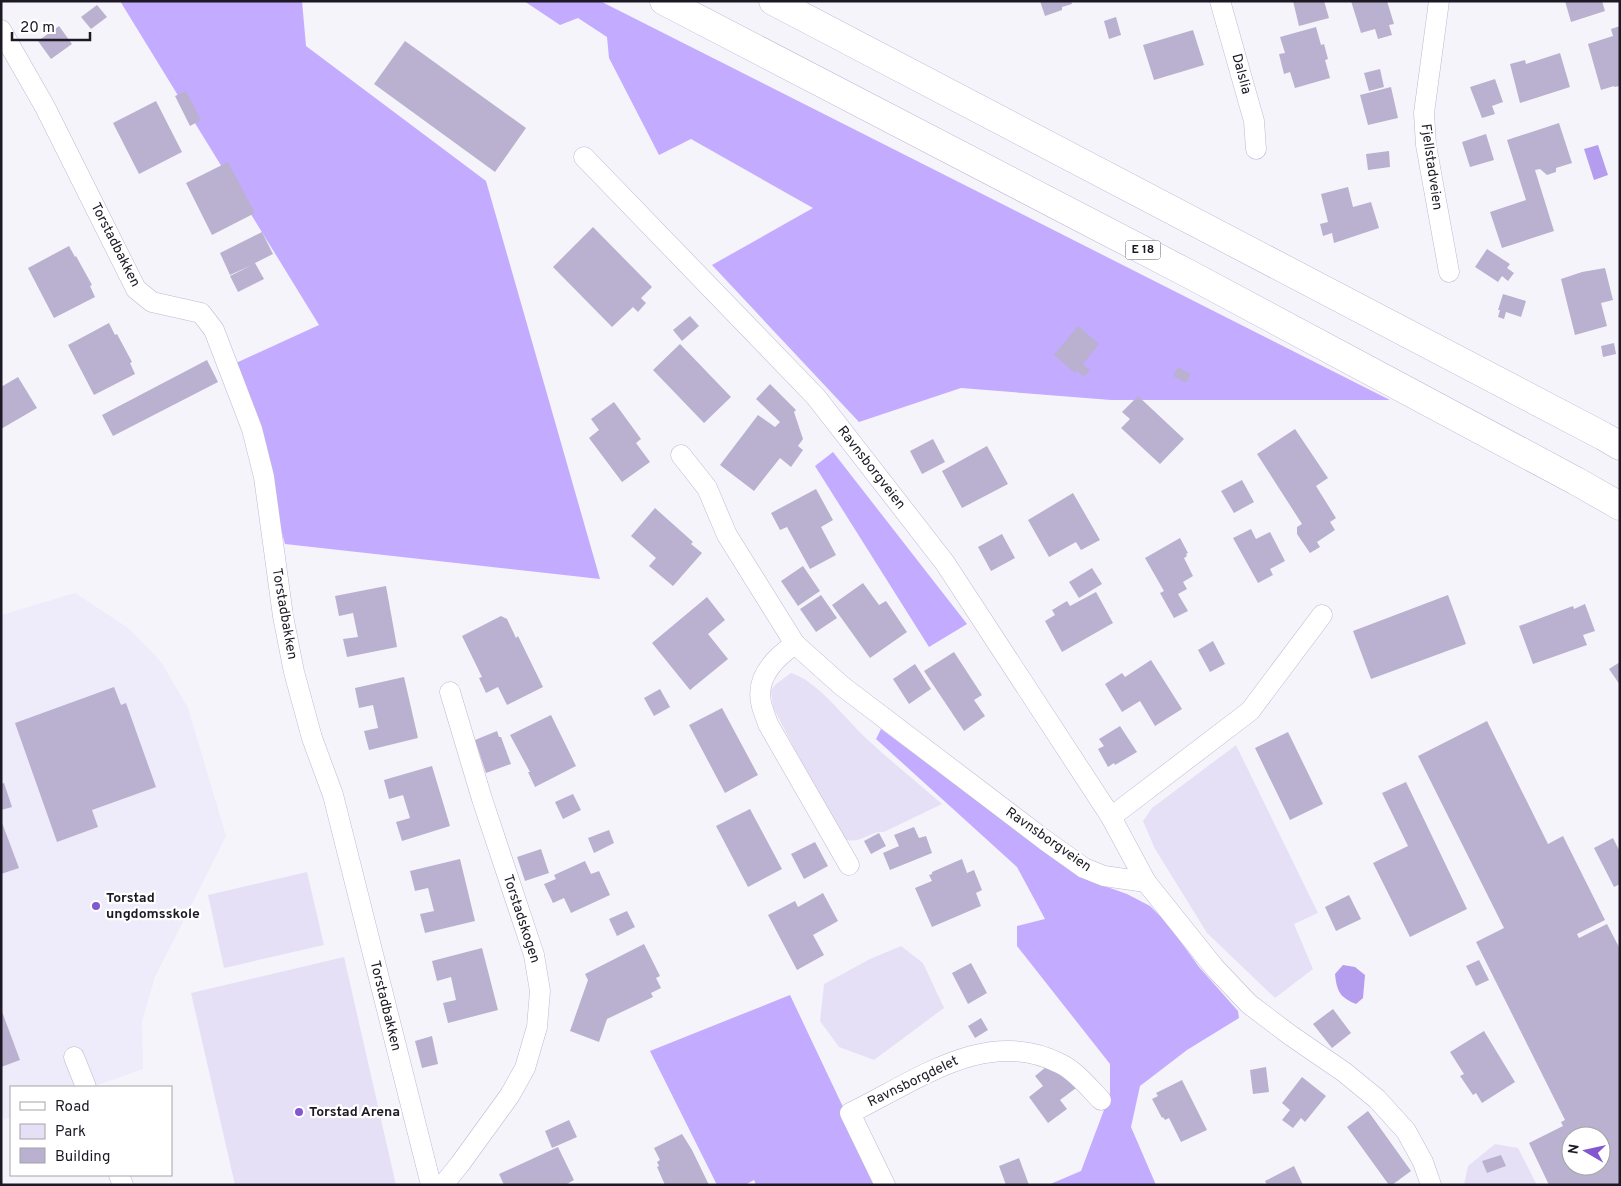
<svg xmlns="http://www.w3.org/2000/svg" width="1621" height="1186" font-family="Overpass,sans-serif">
<style>
.built{fill:#eeebfa}
.green{fill:#e6e0f7}
.forest{fill:#c3abff}
.water{fill:#b49cef}
.building{fill:#b9b1cf;fill-rule:evenodd}
.lines{fill:none;stroke-linecap:round;stroke-linejoin:round}
.minor-casing{stroke:#bfb7d5;stroke-width:21}
.motorway-casing{stroke:#bfb7d5;stroke-width:29}
.minor{stroke:#fff;stroke-width:20}
.motorway{stroke:#fff;stroke-width:28}
.poi-dot{fill:#8257d0;stroke:#fff;stroke-width:2}
.labels{text-anchor:middle;dominant-baseline:central;stroke-width:4.5;stroke-linejoin:round;paint-order:stroke}
.shield{fill:#fff;stroke:#605e66;stroke-width:1}
.shield-label{font-size:12px;font-weight:bold;fill:#1c1924}
.street-label{font-size:14px;fill:#1c1924;stroke:#fff}
.poi-label{font-size:14px;font-weight:bold;fill:#1c1924;stroke:#fff;text-anchor:start}
</style>
<rect width="100%" height="100%" fill="#f6f4fb"/>
<polygon class="built" points="75,593 128,628 161,662 188,708 226,836 155,977 142,1021 143,1069 92,1087 11,1087 11,1117 4,1120 1,1113 1,615"/>
<g class="green">
<path d="M791,673c26,7 58,50 78,68 24,22 49,42 73,63l-58,28c-15,-1 -20,11 -39,8l-52,-94 -20,-39 -2,-17 5,-6z"/>
<polygon points="1236,745 1318,913 1294,924 1313,969 1275,998 1207,933 1155,849 1143,821 1152,808"/>
<polygon points="307,872 324,945 224,968 208,895"/>
<polygon points="901,946 923,963 944,1008 874,1060 839,1047 820,1021 824,984 870,959"/>
<polygon points="344,957 396,1185 235,1185 191,993"/>
<polygon points="1495,1144 1518,1148 1537,1185 1464,1185 1468,1166"/>
</g>
<g class="forest">
<polygon points="120,1 302,1 306,46 486,181 600,579 285,544 236,363 319,325"/>
<polygon points="524,1 600,1 1390,400 1111,400 961,388 859,422 712,265 813,208 691,139 659,155 609,58 607,37 578,18 560,25"/>
<polygon points="833,452 967,624 929,647 815,466"/>
<polygon points="881,729 1079,877 1127,894 1150,906 1167,923 1199,967 1238,1011 1239,1018 1187,1050 1140,1086 1131,1127 1156,1185 1048,1185 1081,1171 1110,1094 1110,1064 1017,946 1017,926 1045,919 1017,867 876,739"/>
<polygon points="790,995 880,1185 756,1185 754,1180 745,1185 717,1185 650,1051"/>
</g>
<g class="water">
<polygon points="1598,145 1608,175 1594,180 1584,149"/>
<path d="M1343,965l12,2 10,8 -2,23 -7,6c-17,-7 -19,-13 -21,-30z"/>
</g>
<g class="building">
<polygon points="1040,1 1071,1 1072,4 1062,7 1062,10 1045,16"/>
<polygon points="1293,1 1324,1 1329,18 1299,26"/>
<polygon points="1351,1 1387,1 1394,24 1389,25 1392,35 1378,39 1375,29 1361,33"/>
<polygon points="1565,1 1602,1 1605,11 1571,22"/>
<polygon points="97,5 107,17 91,29 81,17"/>
<polygon points="1116,17 1121,35 1109,39 1104,21"/>
<polygon points="59,26 72,44 51,59 38,41"/>
<polygon points="1620,26 1620,86 1614,87 1614,86 1601,90 1588,44 1613,36 1611,29"/>
<polygon points="1316,27 1321,45 1324,44 1328,59 1325,60 1330,78 1295,88 1290,72 1284,74 1279,54 1285,53 1280,37"/>
<polygon points="1193,30 1204,65 1154,80 1143,45"/>
<polygon points="405,41 526,128 495,172 374,84"/>
<polygon points="1560,53 1570,87 1520,103 1510,64 1525,60 1526,64"/>
<polygon points="1380,69 1384,87 1369,91 1364,73"/>
<polygon points="1495,79 1503,102 1492,106 1495,114 1482,118 1470,87"/>
<polygon points="1391,87 1398,118 1368,125 1360,95"/>
<polygon points="186,91 201,120 190,126 175,96"/>
<polygon points="156,101 182,152 139,174 113,123"/>
<polygon points="1559,123 1572,163 1556,168 1556,172 1547,175 1540,169 1535,170 1554,231 1502,248 1490,212 1526,200 1507,140"/>
<polygon points="1486,134 1494,160 1470,167 1462,142"/>
<polygon points="1389,151 1390,167 1368,170 1366,154"/>
<polygon points="228,162 255,213 212,235 186,183"/>
<polygon points="1348,187 1353,207 1371,202 1379,228 1334,243 1332,233 1323,236 1320,224 1328,222 1321,194"/>
<polygon points="593,227 652,287 641,298 646,303 638,312 633,307 612,327 553,267"/>
<polygon points="262,232 273,254 255,263 264,279 238,292 230,276 252,265 230,275 220,253"/>
<polygon points="69,246 75,257 76,256 92,285 90,286 95,297 54,318 28,268"/>
<polygon points="1487,249 1510,264 1507,268 1514,273 1508,281 1502,276 1498,282 1475,267"/>
<polygon points="1605,268 1613,300 1601,303 1607,326 1575,335 1561,279 1582,272"/>
<polygon points="1503,294 1526,301 1521,317 1506,312 1504,319 1498,317 1500,310 1498,310"/>
<polygon points="690,316 699,326 682,341 673,330"/>
<polygon points="109,323 115,335 117,334 132,362 130,363 135,374 94,395 68,345"/>
<polygon points="1078,326 1099,344 1083,364 1090,370 1084,377 1077,371 1075,373 1054,355"/>
<polygon points="1614,343 1616,354 1603,357 1601,346"/>
<polygon points="680,344 731,397 704,423 653,370"/>
<polygon points="207,360 218,382 113,436 102,415"/>
<polygon points="1178,367 1191,374 1186,383 1173,376"/>
<polygon points="18,377 37,408 1,429 1,387"/>
<polygon points="770,384 796,410 794,412 803,439 798,446 803,450 791,467 780,458 754,491 720,465 758,415 775,427 780,422 756,399"/>
<polygon points="1138,396 1184,439 1160,464 1121,428 1130,419 1122,412"/>
<polygon points="614,402 641,439 636,443 650,462 622,482 589,438 599,430 591,419"/>
<polygon points="1295,429 1328,478 1316,486 1336,518 1330,522 1335,530 1317,542 1320,547 1310,553 1297,534 1297,527 1302,524 1257,454"/>
<polygon points="933,439 945,462 922,474 910,451"/>
<polygon points="987,446 1008,484 962,508 942,471"/>
<polygon points="1242,480 1254,502 1234,513 1221,491"/>
<polygon points="816,489 833,520 821,527 836,555 810,569 787,527 780,530 771,513"/>
<polygon points="1073,493 1100,540 1081,550 1076,542 1049,557 1028,520"/>
<polygon points="655,508 693,542 691,544 702,553 673,586 649,566 656,558 631,536"/>
<polygon points="1251,529 1256,539 1270,532 1285,561 1270,569 1273,575 1258,583 1233,538"/>
<polygon points="1002,534 1015,558 991,571 978,547"/>
<polygon points="1180,538 1188,553 1186,554 1187,556 1184,558 1193,576 1183,582 1187,589 1178,594 1188,611 1174,618 1160,593 1164,591 1145,558"/>
<polygon points="803,566 820,591 798,606 781,581"/>
<polygon points="1092,568 1102,584 1079,598 1069,582"/>
<polygon points="863,583 879,605 886,601 907,632 870,658 832,605"/>
<polygon points="386,586 397,647 347,657 343,639 358,637 353,613 339,616 335,596"/>
<polygon points="1096,592 1113,623 1062,652 1045,621 1055,615 1052,610 1067,601 1070,606"/>
<polygon points="821,595 837,618 816,632 800,609"/>
<polygon points="1448,595 1466,644 1371,679 1353,631"/>
<polygon points="707,597 725,620 708,634 728,659 690,690 652,643"/>
<polygon points="1585,604 1595,631 1583,635 1587,645 1533,664 1519,626 1573,606 1574,609"/>
<polygon points="501,616 507,619 516,638 518,636 543,687 507,705 498,687 486,693 479,678 482,677 462,636"/>
<polygon points="1213,641 1225,664 1210,672 1198,650"/>
<polygon points="954,652 982,695 974,700 985,716 964,731 924,671"/>
<polygon points="1151,660 1182,709 1155,726 1140,701 1122,712 1105,684 1122,673 1125,677"/>
<polygon points="1620,662 1620,685 1609,669"/>
<polygon points="915,664 931,689 909,704 893,679"/>
<polygon points="404,677 418,738 369,750 364,731 378,728 373,705 359,708 355,688"/>
<polygon points="114,687 121,705 126,703 156,787 92,810 98,827 57,842 15,723"/>
<polygon points="660,689 670,707 654,716 644,698"/>
<polygon points="722,708 758,775 725,793 689,725"/>
<polygon points="551,715 576,766 535,787 528,772 530,772 510,735"/>
<path d="M1487,721l61,123 15,-8 42,84 -28,14 2,4 28,-14 13,25v236h-71l-20,-42 34,-17 -2,-4 4,-2 -89,-178 28,-14 -86,-172zM1571,1136h30v30h-30z"/>
<polygon points="1120,726 1137,752 1115,765 1114,763 1108,767 1098,749 1104,746 1099,739"/>
<polygon points="497,731 499,737 501,737 511,764 486,773 475,740"/>
<polygon points="1288,732 1323,804 1290,820 1255,748"/>
<polygon points="432,766 450,826 402,841 396,822 410,818 403,795 389,799 384,780"/>
<polygon points="1406,782 1467,909 1410,937 1373,863 1408,846 1382,793"/>
<polygon points="4,783 12,807 1,810 1,784"/>
<polygon points="573,794 581,810 563,819 555,802"/>
<polygon points="750,809 782,869 748,887 716,826"/>
<polygon points="1,820 19,868 1,874"/>
<polygon points="914,827 919,838 926,836 932,853 890,870 883,853 899,846 894,835"/>
<polygon points="609,830 614,843 594,853 588,838"/>
<polygon points="879,833 886,846 871,854 864,841"/>
<polygon points="1613,838 1620,852 1620,884 1614,887 1594,848"/>
<polygon points="815,842 828,866 804,879 791,854"/>
<polygon points="541,849 549,873 525,881 517,857"/>
<polygon points="460,859 475,921 425,933 420,914 434,911 428,888 415,891 410,871"/>
<polygon points="962,859 967,873 974,870 982,890 976,893 981,906 932,927 915,888 932,881 929,875 932,874 932,872"/>
<polygon points="585,861 591,874 599,871 610,895 571,913 564,898 553,903 544,884 556,879 554,875"/>
<polygon points="823,893 838,921 813,935 824,955 797,970 768,915 795,901 798,907"/>
<polygon points="1349,895 1361,919 1336,931 1325,907"/>
<polygon points="627,911 635,927 617,936 609,919"/>
<polygon points="644,944 660,976 656,978 661,988 651,993 653,997 607,1019 599,1042 570,1031 588,980 585,974"/>
<polygon points="482,948 498,1010 448,1023 443,1003 456,1000 451,977 437,981 432,961"/>
<polygon points="1479,960 1489,980 1476,986 1466,966"/>
<polygon points="971,963 987,993 968,1004 952,973"/>
<polygon points="1,1009 20,1060 1,1067"/>
<polygon points="1333,1009 1351,1033 1332,1048 1313,1024"/>
<polygon points="981,1018 988,1030 975,1038 968,1026"/>
<polygon points="1484,1031 1515,1082 1482,1103 1476,1093 1473,1095 1460,1076 1464,1074 1450,1052"/>
<polygon points="432,1036 438,1064 422,1068 415,1041"/>
<polygon points="1062,1054 1088,1079 1060,1100 1067,1109 1048,1123 1029,1097 1043,1086 1035,1076"/>
<polygon points="1266,1067 1269,1092 1253,1094 1250,1070"/>
<polygon points="1302,1077 1326,1096 1305,1122 1301,1118 1293,1128 1282,1120 1290,1110 1282,1103"/>
<polygon points="1182,1080 1207,1130 1181,1142 1169,1118 1165,1120 1163,1117 1162,1118 1152,1099 1158,1096 1156,1093"/>
<polygon points="1368,1111 1411,1171 1392,1185 1389,1185 1347,1127"/>
<polygon points="569,1120 577,1137 552,1148 545,1131"/>
<polygon points="682,1134 692,1150 709,1185 665,1185 657,1167 659,1166 657,1162 660,1160 654,1148"/>
<polygon points="558,1147 574,1180 565,1185 504,1185 499,1174"/>
<polygon points="1501,1155 1506,1166 1487,1173 1482,1161"/>
<polygon points="1019,1158 1029,1185 1006,1185 999,1166"/>
<polygon points="1294,1166 1303,1185 1267,1185 1265,1181"/>
</g>
<g class="lines">
<defs>
<g id="minor">
<polyline points="1220,1 1254,121 1256,149"/>
<polyline points="1439,1 1424,113 1426,145 1449,272"/>
<polyline points="1,30 45,107 136,289 152,302 201,313 214,330 252,429 264,477 283,616 294,672 312,738 333,795 431,1185"/>
<polyline points="584,157 816,397 945,563 1111,817 1146,882 1214,967 1249,1004 1290,1035 1344,1072 1377,1099 1406,1131 1423,1162 1431,1185"/>
<polyline points="681,455 707,488 727,535 795,644 842,686 1046,841 1084,868 1104,876 1146,882"/>
<path d="M795,644c-19,13 -39,33 -34,58 1,7 5,15 7,22l81,141"/>
<polyline points="1111,817 1250,711 1322,615"/>
<polyline points="74,1057 86,1087"/>
<polyline points="119,1175 123,1185"/>
<polyline points="443,1185 460,1164 510,1095 525,1068 537,1027 540,991 534,955 482,799 450,692"/>
<path d="M885,1185l-35,-72c65,-31 137,-88 211,-49 16,8 28,24 40,36"/>
</g>
<g id="motorway">
<polyline points="664,1 1189,274 1576,481 1620,506"/>
<polyline points="773,1 1603,436 1620,446"/>
</g>
</defs>
<use href="#minor" class="minor-casing"/>
<use href="#motorway" class="motorway-casing"/>
<use href="#minor" class="minor"/>
<use href="#motorway" class="motorway"/>
</g>
<g class="poi-dot">
<circle cx="96" cy="906" r="5"/>
<circle cx="299" cy="1112" r="5"/>
</g>
<g class="labels">
<rect class="shield" x="1125.5" y="240.5" width="35" height="19" rx="4"/>
<g class="shield-label">
<text x="1143" y="250">E 18</text>
</g>
<g class="street-label">
<text transform="translate(1241 74) rotate(75)">Dalslia</text>
<text transform="translate(1431 167) rotate(82)">Fjellstadveien</text>
<text transform="translate(115 245) rotate(63)">Torstadbakken</text>
<text transform="translate(871 468) rotate(52)">Ravnsborgveien</text>
<text transform="translate(284 614) rotate(80)">Torstadbakken</text>
<text transform="translate(1048 840) rotate(35)">Ravnsborgveien</text>
<text transform="translate(521 919) rotate(72)">Torstadskogen</text>
<text transform="translate(385 1006) rotate(76)">Torstadbakken</text>
<text transform="translate(913 1082) rotate(-26)">Ravnsborgdelet</text>
</g>
<g class="poi-label">
<text x="106" y="898">Torstad<tspan x="106" dy="16">ungdomsskole</tspan></text>
<text x="309" y="1112">Torstad Arena</text>
</g>
</g>
<rect width="1621" height="1186" fill="none" stroke="#1c1924" stroke-width="5"/>
<rect x="10" y="1086" width="162" height="90" fill="#ffffff" stroke="#a4a3a7"/>
<rect x="20" y="1102" width="25" height="8" fill="#ffffff" stroke="#a4a3a7"/>
<text x="55" y="1111" font-size="15" fill="#1c1924">Road</text>
<rect x="20" y="1124" width="25" height="15" fill="#e6e0f7" stroke="#a4a3a7"/>
<text x="55" y="1136" font-size="15" fill="#1c1924">Park</text>
<rect x="20" y="1148" width="25" height="15" fill="#b9b1cf" stroke="#a4a3a7"/>
<text x="55" y="1161" font-size="15" fill="#1c1924">Building</text>
<g transform="translate(1586 1151) rotate(279)"><circle r="24" fill="#ffffff" stroke="#a4a3a7"/>
<path d="M0-4L9 19L0 12L-9 19Z" fill="#8257d0"/>
<text y="-8" font-size="14" font-weight="bold" text-anchor="middle" fill="#1c1924">N</text>
</g>
<path d="M12 32v8h78v-8" fill="none" stroke="#1c1924" stroke-width="2.5"/>
<text x="20" y="32" font-size="15" fill="#1c1924" stroke="#ffffff" stroke-width="4" paint-order="stroke">20 m</text>
</svg>
